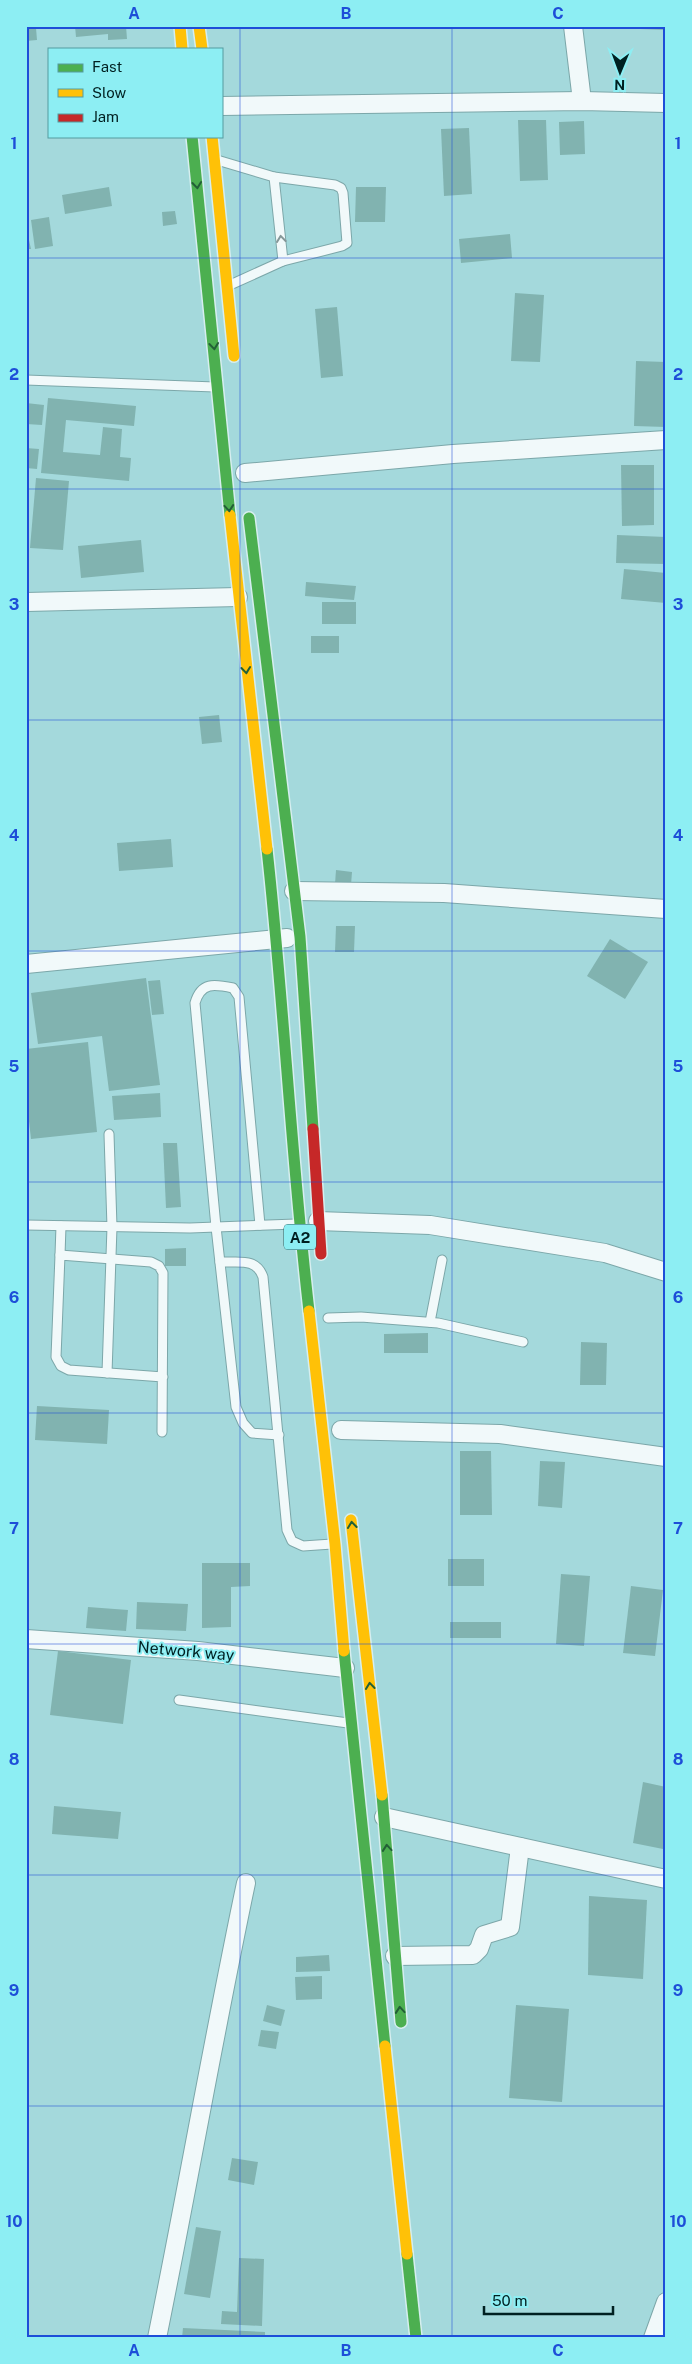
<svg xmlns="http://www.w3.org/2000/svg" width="692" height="2364" font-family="'Public Sans',sans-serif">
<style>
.building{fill:#81b3b0}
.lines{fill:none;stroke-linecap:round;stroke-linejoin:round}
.lane-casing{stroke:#7ca7a9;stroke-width:11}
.street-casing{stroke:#7ca7a9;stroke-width:20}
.fast-casing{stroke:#d6eeef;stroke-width:14}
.slow-casing{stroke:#d6eeef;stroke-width:14}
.jam-casing{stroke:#d6eeef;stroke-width:14}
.lane{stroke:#f1f9fa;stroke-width:9}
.street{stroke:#f1f9fa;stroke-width:18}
.fast{stroke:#4caf50;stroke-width:11}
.slow{stroke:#ffc107;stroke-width:11}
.jam{stroke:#c62828;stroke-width:11}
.oneway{stroke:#226036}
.oneway2{stroke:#859798}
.grid{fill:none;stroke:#1d4ed8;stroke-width:1;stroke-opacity:0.55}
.labels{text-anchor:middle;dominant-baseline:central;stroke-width:4;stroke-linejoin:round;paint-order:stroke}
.shield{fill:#8deef3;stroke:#2a5e60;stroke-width:1}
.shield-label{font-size:15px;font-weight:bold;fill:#002021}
.street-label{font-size:16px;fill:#002021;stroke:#8deef3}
.neatline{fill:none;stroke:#1d4ed8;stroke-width:2}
.grid-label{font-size:16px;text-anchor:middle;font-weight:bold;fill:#1d4ed8}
</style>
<rect width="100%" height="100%" fill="#a4d9dc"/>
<g class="building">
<polygon points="75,26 126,26 127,39 108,40 108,34 76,37"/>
<polygon points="615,26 666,26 666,30 615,28"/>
<polygon points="36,28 37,40 26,41 26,29"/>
<polygon points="518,120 546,120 548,180 520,181"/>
<polygon points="584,121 585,154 560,155 559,122"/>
<polygon points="469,128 472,194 444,196 441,129"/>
<polygon points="109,187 112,206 65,214 62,195"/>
<polygon points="356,187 386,187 385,222 355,222"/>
<polygon points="175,211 177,224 163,226 162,212"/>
<polygon points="49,217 53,246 35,249 31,220"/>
<polygon points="26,227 31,249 26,249"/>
<polygon points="510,234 512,258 461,263 459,239"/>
<polygon points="515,293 544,295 540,362 511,361"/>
<polygon points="337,307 343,376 321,378 315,309"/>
<polygon points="636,361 666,362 666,427 634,426"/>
<polygon points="48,398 136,406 134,426 66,420 63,452 100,455 103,427 122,429 120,457 131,458 129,481 41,473"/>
<polygon points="26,403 44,405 42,425 26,424"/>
<polygon points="26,448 39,449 37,469 26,468"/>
<polygon points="621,465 654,465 654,525 622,526"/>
<polygon points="36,478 69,481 63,550 30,548"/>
<polygon points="617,535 666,537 666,564 616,563"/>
<polygon points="141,540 144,572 81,578 78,546"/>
<polygon points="624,569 666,573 666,603 621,599"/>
<polygon points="306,582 356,586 354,600 305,596"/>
<rect x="322" y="602" width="34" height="22"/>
<rect x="311" y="636" width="28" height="17"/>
<polygon points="219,715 222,742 202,744 199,717"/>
<polygon points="171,839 173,867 119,871 117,843"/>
<polygon points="336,870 352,872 351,885 335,884"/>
<polygon points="336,926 355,926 354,952 335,952"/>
<polygon points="610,939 648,962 625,999 587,976"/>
<polygon points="146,978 160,1085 109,1091 102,1036 38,1044 31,993"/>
<polygon points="160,980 164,1014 152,1015 148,981"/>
<polygon points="88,1042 97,1132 31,1139 26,1095 26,1049"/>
<polygon points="160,1093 161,1117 114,1120 112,1096"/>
<polygon points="163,1143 177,1143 181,1207 166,1208"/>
<polygon points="186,1248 186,1266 165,1266 165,1249"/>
<polygon points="428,1333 428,1353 384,1353 384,1334"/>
<polygon points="581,1342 607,1343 606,1385 580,1385"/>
<polygon points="37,1406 109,1410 107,1444 35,1440"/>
<polygon points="460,1451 491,1451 492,1515 460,1515"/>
<polygon points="540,1461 565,1462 562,1508 538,1506"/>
<rect x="448" y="1559" width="36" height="27"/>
<polygon points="202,1563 250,1563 250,1586 231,1587 231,1627 202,1628"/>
<polygon points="561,1574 590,1576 584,1646 556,1644"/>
<polygon points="631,1586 663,1590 655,1656 623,1653"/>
<polygon points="137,1602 188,1604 186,1631 136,1629"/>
<polygon points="88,1607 128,1610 126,1631 86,1628"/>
<rect x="450" y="1622" width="51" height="16"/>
<polygon points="58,1651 131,1660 123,1724 50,1715"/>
<polygon points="643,1782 666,1787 666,1834 663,1849 633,1843"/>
<polygon points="54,1806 121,1812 118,1839 52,1834"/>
<polygon points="589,1896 647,1900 643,1979 588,1975"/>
<polygon points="329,1955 330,1971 296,1972 296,1957"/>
<polygon points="322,1976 322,1999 296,2000 295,1977"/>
<polygon points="267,2005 285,2010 281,2026 263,2021"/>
<polygon points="516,2005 569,2009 562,2102 509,2098"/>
<polygon points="261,2030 279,2032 276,2049 258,2046"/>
<polygon points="232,2158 258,2162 254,2185 228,2180"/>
<polygon points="196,2227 221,2231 210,2298 184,2294"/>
<polygon points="239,2258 264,2259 262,2326 221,2324 222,2311 237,2312"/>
<polygon points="183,2328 265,2332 265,2338 182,2338"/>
</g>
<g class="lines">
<defs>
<g id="lane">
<polyline points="217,160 274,177 283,261 230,285"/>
<polyline points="274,177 335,185 341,188 343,193 347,243 342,246 283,261"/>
<polyline points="26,380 215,387"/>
<polyline points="26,1225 190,1228 296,1224"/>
<path d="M260,1225l-21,-228 -6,-9c-19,-4 -32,-6 -38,15l21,224 20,180 7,16 9,10 27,2"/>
<polyline points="60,1255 61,1226"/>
<path d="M220,1262c18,1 36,-5 43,15l24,253 5,11 11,5 29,-2"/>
<polyline points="328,1318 361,1317 438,1323 523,1342"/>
<polyline points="430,1322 442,1260"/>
<polyline points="107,1373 112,1227 109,1134"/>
<polyline points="162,1432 163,1273 159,1266 151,1262 60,1255 56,1357 61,1366 69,1370 163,1377"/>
<polyline points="179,1700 348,1723"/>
</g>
<g id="street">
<polyline points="573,26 582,101"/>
<polyline points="221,106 582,101 666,103"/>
<polyline points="245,473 453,454 666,440"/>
<polyline points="26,602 238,597"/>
<polyline points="294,891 444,893 666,909"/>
<polyline points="26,964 287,938"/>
<polyline points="318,1221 430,1225 605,1253 666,1272"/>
<polyline points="341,1430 500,1434 666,1457"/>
<polyline points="26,1639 198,1651 345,1668"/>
<polyline points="384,1817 666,1879"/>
<polyline points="395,1956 473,1955 479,1949 484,1935 510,1927 520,1847"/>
<path d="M157,2338c31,-152 57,-304 89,-455"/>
<polyline points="653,2338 666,2302"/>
</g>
<g id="fast">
<polyline points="192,136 230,515"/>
<polyline points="249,518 300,937 313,1129"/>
<path d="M267,849c17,154 24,308 42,462"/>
<polyline points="344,1651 385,2046"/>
<polyline points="382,1795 401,2022"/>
<polyline points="407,2254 416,2338"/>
</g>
<g id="slow">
<polyline points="180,26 182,49"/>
<polyline points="199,26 202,49"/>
<polyline points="212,136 234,356"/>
<polyline points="230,515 267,849"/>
<polyline points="309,1311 335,1544 344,1651"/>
<polyline points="351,1520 382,1795"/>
<polyline points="385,2046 407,2254"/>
</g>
<polyline id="jam" points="313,1129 321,1254"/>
</defs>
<use href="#lane" class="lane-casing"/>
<use href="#street" class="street-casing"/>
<use href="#fast" class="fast-casing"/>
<use href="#slow" class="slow-casing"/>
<use href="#jam" class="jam-casing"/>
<use href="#lane" class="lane"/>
<use href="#street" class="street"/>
<use href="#fast" class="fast"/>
<use href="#slow" class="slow"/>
<use href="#jam" class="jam"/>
</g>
<defs><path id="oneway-chevron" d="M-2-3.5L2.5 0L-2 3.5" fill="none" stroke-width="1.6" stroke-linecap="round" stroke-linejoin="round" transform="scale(1.25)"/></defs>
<g class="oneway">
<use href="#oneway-chevron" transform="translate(197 185) rotate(84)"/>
<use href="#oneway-chevron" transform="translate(214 346) rotate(84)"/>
<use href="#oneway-chevron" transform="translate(229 508) rotate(85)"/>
<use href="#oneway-chevron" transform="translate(246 670) rotate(84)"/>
<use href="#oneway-chevron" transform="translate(352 1525) rotate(-96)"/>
<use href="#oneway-chevron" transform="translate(370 1686) rotate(-96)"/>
<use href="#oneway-chevron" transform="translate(387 1848) rotate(-95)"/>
<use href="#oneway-chevron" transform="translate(400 2010) rotate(-95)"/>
</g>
<use class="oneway2" href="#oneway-chevron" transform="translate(281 239) rotate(-97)"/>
<path class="grid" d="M240,26v2312M452,26v2312M26,258h640M26,489h640M26,720h640M26,951h640M26,1182h640M26,1413h640M26,1644h640M26,1875h640M26,2106h640"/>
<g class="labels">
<rect class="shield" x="284" y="1224.5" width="32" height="25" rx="4"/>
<g class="shield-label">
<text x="300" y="1237">A2</text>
</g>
<g class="street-label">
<text transform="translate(186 1651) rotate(5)">Network way</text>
</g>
</g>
<rect width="692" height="2364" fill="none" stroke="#8deef3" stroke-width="55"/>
<rect x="48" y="48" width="175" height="90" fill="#8deef3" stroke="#559c9f"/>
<rect x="58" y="64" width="25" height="8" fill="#4caf50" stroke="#559c9f"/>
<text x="92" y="72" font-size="15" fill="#002021">Fast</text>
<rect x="58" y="89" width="25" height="8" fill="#ffc107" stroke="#559c9f"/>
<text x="92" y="98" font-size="15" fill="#002021">Slow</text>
<rect x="58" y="114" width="25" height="8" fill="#c62828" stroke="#559c9f"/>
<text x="92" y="122" font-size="15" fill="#002021">Jam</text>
<g transform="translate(620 72) rotate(181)" stroke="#8deef3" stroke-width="4" paint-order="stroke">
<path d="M0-4L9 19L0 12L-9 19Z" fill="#002021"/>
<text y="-8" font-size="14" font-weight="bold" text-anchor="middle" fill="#002021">N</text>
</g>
<path d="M484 2306v8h129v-8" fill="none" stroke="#002021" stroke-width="2.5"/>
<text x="492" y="2306" font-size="15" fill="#002021" stroke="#8deef3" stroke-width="4" paint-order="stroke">50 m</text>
<rect x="28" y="28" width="636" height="2308" class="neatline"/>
<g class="grid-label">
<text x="134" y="19">A</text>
<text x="346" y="19">B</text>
<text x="558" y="19">C</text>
<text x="14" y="149">1</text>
<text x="678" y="149">1</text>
<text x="14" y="380">2</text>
<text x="678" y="380">2</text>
<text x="14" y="610">3</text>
<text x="678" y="610">3</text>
<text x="14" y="841">4</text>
<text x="678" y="841">4</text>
<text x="14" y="1072">5</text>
<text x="678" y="1072">5</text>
<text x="14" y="1303">6</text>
<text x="678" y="1303">6</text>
<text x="14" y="1534">7</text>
<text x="678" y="1534">7</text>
<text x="14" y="1765">8</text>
<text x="678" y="1765">8</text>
<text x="14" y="1996">9</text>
<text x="678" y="1996">9</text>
<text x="14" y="2227">10</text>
<text x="678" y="2227">10</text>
<text x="134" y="2356">A</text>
<text x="346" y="2356">B</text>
<text x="558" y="2356">C</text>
</g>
</svg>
